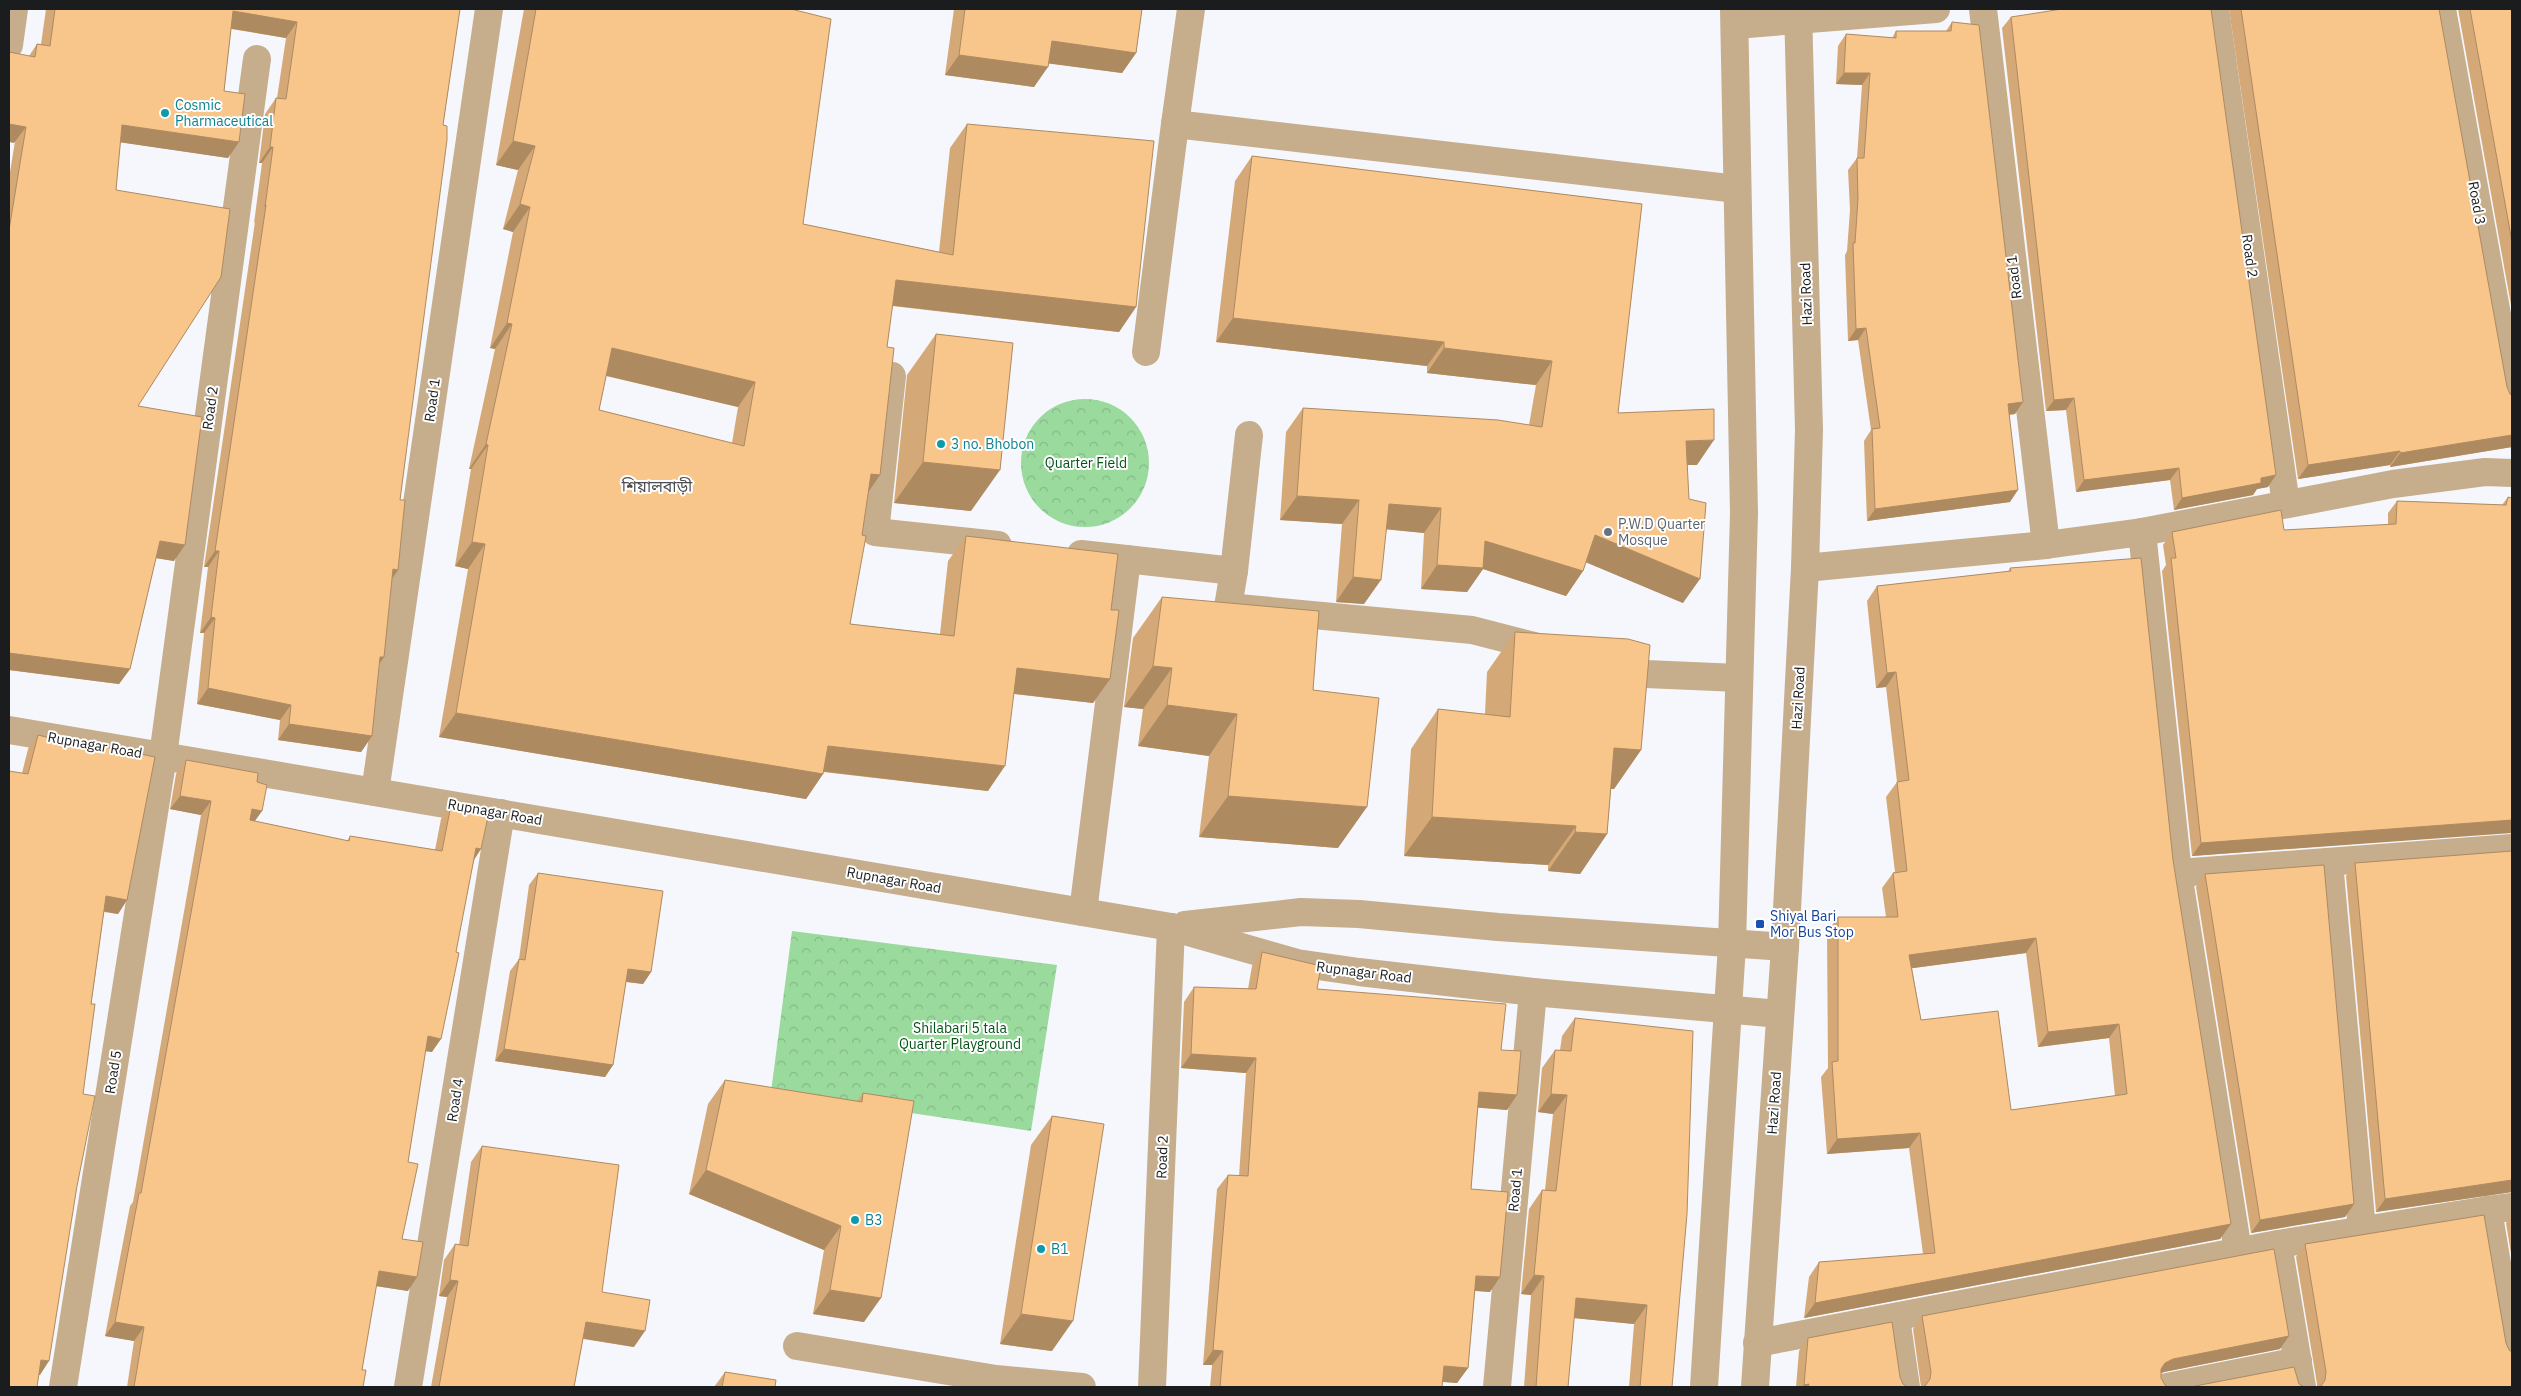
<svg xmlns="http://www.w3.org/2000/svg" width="2521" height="1396" font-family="'IBM Plex Sans','Noto Sans Bengali',sans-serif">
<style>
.park{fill:url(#park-crowns)}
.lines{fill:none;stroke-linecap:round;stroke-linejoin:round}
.minor{stroke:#c6ad8c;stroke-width:28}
.wall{fill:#d5a977;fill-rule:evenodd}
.shaded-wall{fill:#ae8a61}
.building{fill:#f8c58a;stroke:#ae8a61;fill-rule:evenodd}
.culture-dot{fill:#0f9aa8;stroke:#fff;stroke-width:2}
.worship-dot{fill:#6b7280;stroke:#fff;stroke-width:2}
.transit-dot{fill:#1a4fb4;stroke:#fff;stroke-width:2}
.labels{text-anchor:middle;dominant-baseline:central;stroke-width:4;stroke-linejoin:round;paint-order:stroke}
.culture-label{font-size:14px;fill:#0d838f;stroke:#fff;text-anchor:start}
.street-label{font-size:14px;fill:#1b1c1d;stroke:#fff}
.park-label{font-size:14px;fill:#025416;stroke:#fff}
.worship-label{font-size:14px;fill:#5b616d;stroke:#fff;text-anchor:start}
.transit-label{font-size:14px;fill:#164399;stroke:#fff;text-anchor:start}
.quarter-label{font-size:16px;fill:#4c4e52;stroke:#fff}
</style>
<defs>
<pattern id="park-crowns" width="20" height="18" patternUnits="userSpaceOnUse" patternTransform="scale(1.25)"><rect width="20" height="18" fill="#9ada9d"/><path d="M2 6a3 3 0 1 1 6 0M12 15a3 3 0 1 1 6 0" fill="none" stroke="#84ba87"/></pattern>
</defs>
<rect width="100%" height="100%" fill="#f5f7fc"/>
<g class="park">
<circle cx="1085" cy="463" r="64"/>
<polygon points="792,931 1057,965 1031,1131 771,1092"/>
</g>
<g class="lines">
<g class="minor">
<polyline points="1191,9 1175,124 1737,189"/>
<polyline points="1983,9 2046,545"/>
<polyline points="2215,9 2286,504"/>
<polyline points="2442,9 2512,398"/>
<polyline points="1735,25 1936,9"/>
<polyline points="9,45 14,9"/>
<polyline points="1146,352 1175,124"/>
<polyline points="892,376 875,532 998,545"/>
<polyline points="2142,532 2178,873 2238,1251"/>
<polyline points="1081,554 1234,571 1249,435"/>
<polyline points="1805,568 2046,545 2142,532 2393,484 2485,472 2512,473"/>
<polyline points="1234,571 1228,607 1472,630 1546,649"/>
<polyline points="1611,665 1646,674 1738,678"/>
<polyline points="9,730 1171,927 1297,963 1359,972 1533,992 1780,1014"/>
<polyline points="375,792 489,9"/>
<polyline points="2329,862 2362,1230"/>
<polyline points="2178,873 2512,848"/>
<polyline points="1083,912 1127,559"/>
<polyline points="1185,925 1301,912 1359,914 1498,927 1785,947"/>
<polyline points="2512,1207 2488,1210 2512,1353"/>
<polyline points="2278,1244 2302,1387"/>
<polyline points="1896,1318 1906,1387"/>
<polyline points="1757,1343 2278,1244 2488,1210"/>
<polyline points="797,1346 996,1379 1082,1387"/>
<polyline points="63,1387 163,756 257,59"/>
<polyline points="408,1387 501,813"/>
<polyline points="1152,1387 1171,927"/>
<polyline points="1497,1387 1533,992"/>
<polyline points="1704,1387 1732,945 1744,513 1734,9"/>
<polyline points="1755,1387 1785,947 1805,568 1809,430 1798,9"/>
<polyline points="2167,1387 2298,1361"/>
</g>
</g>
<g class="wall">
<polygon points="46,9 460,9 443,125 400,500 384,657 379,664 372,736 361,752 278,740 280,720 197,704 204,633 200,633 208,567 204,567 255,222 254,223 262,163 259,163 265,114 276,98 277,98 286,38 231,29 224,91 228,158 120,142 116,190 138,406 174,561 156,558 130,669 119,684 9,670 9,178 29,56 37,44 41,44"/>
<path d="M524,9h267l12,215 136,28 11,-104 17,-24 169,183 -17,25 -227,-26 -42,318 90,10 8,-73 18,-25 145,74 -1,69 -17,24 -79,-9 -26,97 -165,-19v2l-17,25 -367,-62 29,-168 -13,-3 16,-97h-2l26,-120 -5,-1 23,-116 -10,-3 15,-59 -22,-5zM606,376l132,31 -6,36 -133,-33z"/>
<polygon points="954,9 1142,9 1136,53 1122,73 1048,63 1034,87 945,75"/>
<polygon points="2229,9 2439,9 2507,387 2510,394 2512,395 2512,447 2390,467 2390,465 2298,479"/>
<polygon points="2458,9 2512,9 2512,311"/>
<polygon points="2011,17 2268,487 2257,489 2253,495 2174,510 2170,480 2076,492 2066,410 2046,411 2002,28"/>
<polygon points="1952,22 2015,414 2010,415 2010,502 1867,521 1864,441 1871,430 1858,340 1848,341 1845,255 1847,251 1850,210 1848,170 1857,158 1862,85 1836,84 1838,46 1846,34 1892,38 1896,31 1946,31"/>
<polygon points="1252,156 1642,204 1618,413 1697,465 1687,465 1683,603 1586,562 1583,571 1566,596 1483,569 1467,592 1421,589 1424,533 1387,529 1364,604 1336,602 1342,524 1280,520 1286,432 1303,408 1529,425 1536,385 1427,373 1427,366 1216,342 1235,181"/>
<polygon points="936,334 971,511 894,503 907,375"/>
<polygon points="2508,497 2511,832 2192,856 2162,571 2166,565 2163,545 2172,532 2284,530 2388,525 2388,513 2397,501 2502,505"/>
<path d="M2010,568l163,292 58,364 -11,15 -416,79 5,-41 10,-15 104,-8 -14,-106 -82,6 -6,-77 7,-9 -1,-136 11,-15h48l-4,-29 11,-15 2,-1 -9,-75 11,-15 -11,-95 -10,1 -9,-87 10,-15 131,-14zM2026,953l12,94 71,-9 6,58 -104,14 -90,-90 -9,-52z"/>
<polygon points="1162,597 1313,690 1338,848 1199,837 1209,756 1138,746 1143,709 1124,707 1133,638"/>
<polygon points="1515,632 1641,750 1614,789 1611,789 1607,834 1580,874 1548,871 1548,865 1404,856 1411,749 1438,709 1485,714 1487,672"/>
<polygon points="38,735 102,751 105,747 127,900 118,914 104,912 40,1375 39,1375 22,773 28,749"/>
<polygon points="186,760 257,782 262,811 254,821 347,841 350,836 435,850 441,819 451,805 474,860 432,1052 425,1051 408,1162 402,1239 408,1291 376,1286 362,1370 363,1387 127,1387 134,1341 105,1336 130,1206 133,1202 201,815 170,809 176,774"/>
<polygon points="2512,851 2512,1192 2376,1212 2346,876 2355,863"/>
<polygon points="538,873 651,972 643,984 626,982 613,1065 605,1077 495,1061 510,971 519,959 529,885"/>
<polygon points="2205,874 2354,1204 2345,1217 2251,1233 2196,887"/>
<polygon points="1262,952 1317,989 1501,1050 1517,1095 1507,1110 1478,1107 1471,1189 1490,1292 1475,1291 1468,1368 1457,1383 1442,1382 1442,1387 1210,1387 1212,1365 1203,1365 1217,1189 1228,1175 1239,1176 1246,1073 1181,1068 1184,1002 1194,987 1248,989 1252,966"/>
<polygon points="1575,1018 1672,1387 1629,1387 1634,1324 1574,1318 1568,1387 1524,1387 1531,1295 1521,1294 1529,1209 1542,1190 1545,1190 1553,1114 1538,1112 1542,1068 1555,1050 1560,1050 1562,1036"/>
<polygon points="725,1080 857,1101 863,1093 864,1322 813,1314 824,1250 689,1194 708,1104"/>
<polygon points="1052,1116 1052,1351 1000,1344 1031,1145"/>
<polygon points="482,1146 602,1292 634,1347 583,1339 574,1387 431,1387 447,1297 439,1296 444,1260 455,1244 459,1245 471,1162"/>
<polygon points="2512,1215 2512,1260 2506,1223"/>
<polygon points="2305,1244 2506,1343 2509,1350 2512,1387 2317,1387 2317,1384 2296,1257"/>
<polygon points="1922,1316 2289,1336 2280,1349 2164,1372 2161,1373 2161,1378 2165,1385 2168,1387 1921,1387 1913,1329"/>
<polygon points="1808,1338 1900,1377 1903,1384 1907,1387 1796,1387 1799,1351"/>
<polygon points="725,1372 775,1387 714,1387"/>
</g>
<g class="shaded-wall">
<polygon points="233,11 297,22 286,38 222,27"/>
<polygon points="1052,41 1136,53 1122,73 1037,62"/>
<polygon points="959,55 1048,67 1034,87 945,75"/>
<polygon points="1844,73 1870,73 1862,85 1836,84"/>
<polygon points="9,124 26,127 14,143 9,142"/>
<polygon points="122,125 239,142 228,158 111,141"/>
<polygon points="513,141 535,146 518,170 496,165"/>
<polygon points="270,147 273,147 262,163 259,163"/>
<polygon points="520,204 530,207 513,232 503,229"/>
<polygon points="896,280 1136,307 1119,332 879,304"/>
<polygon points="1233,318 1444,342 1427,366 1216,342"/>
<polygon points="507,323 512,324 495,349 490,348"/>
<polygon points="1866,328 1858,340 1848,341 1856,329"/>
<polygon points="612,348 755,382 738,407 595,373"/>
<polygon points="1444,348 1552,361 1536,385 1427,373"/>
<polygon points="2074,398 2066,410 2046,411 2054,400"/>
<polygon points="2023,402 2015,414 2000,415 2008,404"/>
<polygon points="2512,435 2512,447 2390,467 2400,453"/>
<polygon points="1714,440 1697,465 1669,465 1686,441"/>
<polygon points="486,444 488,445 471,469 469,469"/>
<polygon points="2400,451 2390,465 2298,479 2308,465"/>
<polygon points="923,462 1000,470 971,511 894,503"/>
<polygon points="2179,468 2170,480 2076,492 2084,480"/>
<polygon points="871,474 880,475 863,500"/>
<polygon points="2276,475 2268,487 2257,489 2253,495 2174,510 2182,498 2261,478"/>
<polygon points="2018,490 2010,502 1867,521 1875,509"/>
<polygon points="1297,496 1359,500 1342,524 1280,520"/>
<polygon points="1389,504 1441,508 1424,533 1372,528"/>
<polygon points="1595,535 1700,579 1683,603 1578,559"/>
<polygon points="160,541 185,545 174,561 149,557"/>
<polygon points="1485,541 1583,571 1566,596 1483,569 1467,592 1421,589 1437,565"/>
<polygon points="472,542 485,544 468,569 455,566"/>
<polygon points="215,551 219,551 208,567 204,567"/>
<polygon points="393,569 398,570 387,586"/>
<polygon points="1353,577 1381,580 1364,604 1336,602"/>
<polygon points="211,617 215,618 204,633 200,633"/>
<polygon points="9,653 130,669 119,684 9,670"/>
<polygon points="380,657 384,657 373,673"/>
<polygon points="1153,666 1172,668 1143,709 1124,707"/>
<polygon points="1017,668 1110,679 1093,703 1000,692"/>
<polygon points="1896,672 1886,687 1876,688 1887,673"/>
<polygon points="208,688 291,705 280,720 197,704"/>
<polygon points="1167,705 1237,714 1209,756 1138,746"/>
<polygon points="456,713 823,774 806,799 439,737"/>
<polygon points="289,724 372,736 361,752 278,740"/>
<polygon points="828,746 1005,766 988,791 811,770"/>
<polygon points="1614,748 1641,750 1614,789 1586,788"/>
<polygon points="180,796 211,801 201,815 170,809"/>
<polygon points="1228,796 1367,807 1338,848 1199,837"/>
<polygon points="252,809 262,811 252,825 242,823"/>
<polygon points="1432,817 1576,826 1548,865 1404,856"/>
<polygon points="2512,820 2512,833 2192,856 2201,843"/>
<polygon points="1575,832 1607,834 1580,874 1548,871"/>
<polygon points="476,848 481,849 472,863"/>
<polygon points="106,896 127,900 118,914 97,910"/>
<polygon points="2036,938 2026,953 1899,970 1909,955"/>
<polygon points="628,969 651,972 643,984 620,981"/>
<polygon points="2119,1024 2109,1038 2038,1047 2048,1032"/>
<polygon points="428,1036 441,1039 432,1052 418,1050"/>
<polygon points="504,1049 613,1065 605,1077 495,1061"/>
<polygon points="1191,1054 1256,1058 1246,1073 1181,1068"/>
<polygon points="1479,1092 1517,1095 1507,1110 1469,1107"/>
<polygon points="1551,1094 1567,1095 1553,1114 1538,1112"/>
<polygon points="1920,1133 1909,1148 1827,1154 1837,1139"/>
<polygon points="706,1170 841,1226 824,1250 689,1194"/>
<polygon points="2512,1180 2512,1192 2376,1212 2385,1199"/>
<polygon points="2354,1204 2345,1217 2251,1233 2260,1220"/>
<polygon points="2231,1224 2220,1239 1804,1318 1815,1303"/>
<polygon points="379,1271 417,1277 408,1291 369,1285"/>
<polygon points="1534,1275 1544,1276 1531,1295 1521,1294"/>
<polygon points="1476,1276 1500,1277 1490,1292 1466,1290"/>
<polygon points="450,1280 458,1281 447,1297 439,1296"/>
<polygon points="830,1290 881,1298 864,1322 813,1314"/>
<polygon points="1576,1298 1647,1305 1634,1324 1563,1317"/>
<polygon points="1021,1314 1073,1321 1052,1351 1000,1344"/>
<polygon points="115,1322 144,1327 134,1341 105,1336"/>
<polygon points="586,1322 645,1331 634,1347 574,1337"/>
<polygon points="2289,1336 2280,1349 2164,1372 2156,1376 2165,1363 2173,1359"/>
<polygon points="1213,1350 1223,1351 1212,1365 1203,1365"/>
<polygon points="41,1360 49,1361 40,1375 32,1374"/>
<polygon points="1444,1366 1468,1368 1457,1383 1433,1381"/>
<polygon points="1809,1384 1806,1387 1802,1387 1804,1385"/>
</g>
<g class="building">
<polygon points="55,9 460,9 443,125 447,126 447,140 400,500 405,500 398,570 393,569 384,657 380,657 372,736 289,724 291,705 208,688 215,618 211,617 219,551 215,551 266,205 265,207 273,147 270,147 276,98 286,99 297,22 233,11 224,91 245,94 239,142 122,125 116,190 230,209 221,277 138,406 202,417 185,545 160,541 130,669 9,653 9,230 26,127 9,124 9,52 35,57 37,44 50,46"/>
<path d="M536,9h255l40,10 -28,205 150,31 14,-131 187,17 -18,166 -240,-27 -9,67 7,1 -14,127 -9,-1 -9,61 4,1 -16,88 104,12 12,-100 152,18 -7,56h8l-9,69 -93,-11 -12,98 -177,-20 -5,28 -367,-61 29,-169 -13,-2 16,-97 -2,-1 26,-120 -5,-1 23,-116 -10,-3 15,-58 -22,-5zM612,348l143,34 -11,64 -145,-36z"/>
<polygon points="965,9 1142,9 1136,53 1052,41 1048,67 959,55"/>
<polygon points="2062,9 2211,9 2276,475 2261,478 2261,483 2182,498 2179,468 2084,480 2074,398 2054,400 2011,17"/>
<polygon points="2241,9 2439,9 2507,387 2510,394 2512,395 2512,435 2400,453 2400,451 2308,465"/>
<polygon points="2470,9 2512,9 2512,242"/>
<polygon points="1952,22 1979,25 2023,402 2008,404 2018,490 1875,509 1872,429 1880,428 1866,328 1856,329 1853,243 1855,243 1858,199 1857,158 1864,158 1870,73 1844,73 1846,34 1896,38 1896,31 1951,31"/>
<polygon points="1252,156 1642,204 1618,413 1714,409 1714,440 1686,441 1689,499 1706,503 1700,579 1595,535 1583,571 1485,541 1483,568 1437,565 1441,508 1389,504 1381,580 1353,577 1359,500 1297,496 1303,408 1498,420 1542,427 1552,361 1444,348 1444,342 1233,318"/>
<polygon points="936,334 1013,343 1000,470 923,462"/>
<polygon points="2508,497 2512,498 2512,820 2201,843 2171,558 2176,558 2172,532 2281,510 2284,530 2396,524 2397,501 2506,505"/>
<path d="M2141,558l32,302 58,364 -416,79 4,-41 116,-9 -15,-120 -83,6 -5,-77 6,-1v-144h60l-5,-44 14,-2 -10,-89 12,-2 -13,-108 -9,1 -10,-87 134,-15 -1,-3zM2036,938l12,94 71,-8 8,70 -116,16 -13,-99 -77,9 -12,-65z"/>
<polygon points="1162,597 1319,611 1313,690 1379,698 1367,807 1228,796 1237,714 1167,705 1172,668 1153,666"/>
<polygon points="1515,632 1628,639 1650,645 1641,750 1614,748 1607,834 1575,832 1576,826 1432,817 1438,709 1510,717"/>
<polygon points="38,735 103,751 105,747 155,757 127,900 106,896 91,1004 95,1004 83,1094 95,1096 77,1186 49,1361 41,1360 37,1387 9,1387 9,771 28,774"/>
<polygon points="186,760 258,773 257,782 267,785 262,811 252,809 250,820 349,841 350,836 442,851 451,805 489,812 481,849 476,848 456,952 459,953 441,1039 428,1036 408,1162 418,1164 402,1239 423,1242 417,1277 379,1271 362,1370 366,1370 363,1387 134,1387 144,1327 115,1322 139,1193 141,1193 211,801 180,796"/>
<polygon points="2512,851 2512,1180 2385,1199 2355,863"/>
<polygon points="2324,865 2354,1204 2260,1220 2205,874"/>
<polygon points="538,873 663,891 651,972 628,969 613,1065 504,1049 519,959 525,960"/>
<polygon points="1262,952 1321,966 1317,989 1506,1004 1501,1050 1521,1051 1517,1095 1479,1092 1471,1189 1508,1192 1500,1277 1476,1276 1468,1368 1444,1366 1442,1387 1220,1387 1223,1351 1213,1350 1228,1175 1248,1176 1256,1058 1191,1054 1194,987 1256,989"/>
<polygon points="1575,1018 1693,1031 1687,1214 1672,1387 1640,1387 1647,1305 1576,1298 1568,1387 1536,1387 1544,1276 1534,1275 1542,1190 1556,1191 1567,1095 1551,1094 1555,1050 1571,1051"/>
<polygon points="725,1080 862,1102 863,1093 914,1101 881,1298 830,1290 841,1226 706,1170"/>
<polygon points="1052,1116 1104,1124 1073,1321 1021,1314"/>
<polygon points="482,1146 619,1165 602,1292 650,1300 645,1331 586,1322 574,1387 439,1387 458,1281 450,1280 455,1244 468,1246"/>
<polygon points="2484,1215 2506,1343 2509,1350 2512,1352 2512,1387 2318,1387 2321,1386 2325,1380 2326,1372 2305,1244"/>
<polygon points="2274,1249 2289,1336 2173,1359 2165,1363 2161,1369 2161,1378 2165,1385 2168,1387 1922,1387 1925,1386 1930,1379 1931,1372 1922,1316"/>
<polygon points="1892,1322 1900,1377 1903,1384 1907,1387 1808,1387 1809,1384 1804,1385 1808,1338"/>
<polygon points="2294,1367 2299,1384 2304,1387 2190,1387"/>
<polygon points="725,1372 776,1380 775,1387 722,1387"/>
</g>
<g class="culture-dot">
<circle cx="165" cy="113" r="5"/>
<circle cx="941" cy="444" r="5"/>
<circle cx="855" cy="1220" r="5"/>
<circle cx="1041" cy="1249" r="5"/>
</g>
<circle class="worship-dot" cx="1608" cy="532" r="5"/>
<rect class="transit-dot" x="1755" y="919" width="10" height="10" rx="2.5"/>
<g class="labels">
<g class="culture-label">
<text x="175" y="105">Cosmic<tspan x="175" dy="16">Pharmaceutical</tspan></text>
<text x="951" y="444">3 no. Bhobon</text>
<text x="865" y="1220">B3</text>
<text x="1051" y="1249">B1</text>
</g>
<g class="street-label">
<text transform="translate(2477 203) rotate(80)">Road 3</text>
<text transform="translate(2250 256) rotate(82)">Road 2</text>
<text transform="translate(2014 277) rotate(-97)">Road 1</text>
<text transform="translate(1806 294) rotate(-92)">Hazi Road</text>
<text transform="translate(432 400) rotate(-82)">Road 1</text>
<text transform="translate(210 408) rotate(-82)">Road 2</text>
<text transform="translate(1798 698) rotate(-87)">Hazi Road</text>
<text transform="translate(95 745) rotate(10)">Rupnagar Road</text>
<text transform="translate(495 812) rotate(10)">Rupnagar Road</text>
<text transform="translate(894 880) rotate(10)">Rupnagar Road</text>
<text transform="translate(1364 972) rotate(7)">Rupnagar Road</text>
<text transform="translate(113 1072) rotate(-81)">Road 5</text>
<text transform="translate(455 1100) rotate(-81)">Road 4</text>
<text transform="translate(1774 1103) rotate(-86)">Hazi Road</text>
<text transform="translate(1162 1157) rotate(-88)">Road 2</text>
<text transform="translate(1515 1190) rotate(-85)">Road 1</text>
</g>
<g class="park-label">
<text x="1086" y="463">Quarter Field</text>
<text x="960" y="1028">Shilabari 5 tala<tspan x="960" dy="16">Quarter Playground</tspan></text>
</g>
<g class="worship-label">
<text x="1618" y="524">P.W.D Quarter<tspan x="1618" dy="16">Mosque</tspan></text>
</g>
<g class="transit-label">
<text x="1770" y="916">Shiyal Bari<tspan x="1770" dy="16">Mor Bus Stop</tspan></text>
</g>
<g class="quarter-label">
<text x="657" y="486">শিয়ালবাড়ী</text>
</g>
</g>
<rect width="2521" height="1396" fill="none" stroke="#1b1c1d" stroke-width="20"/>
</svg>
